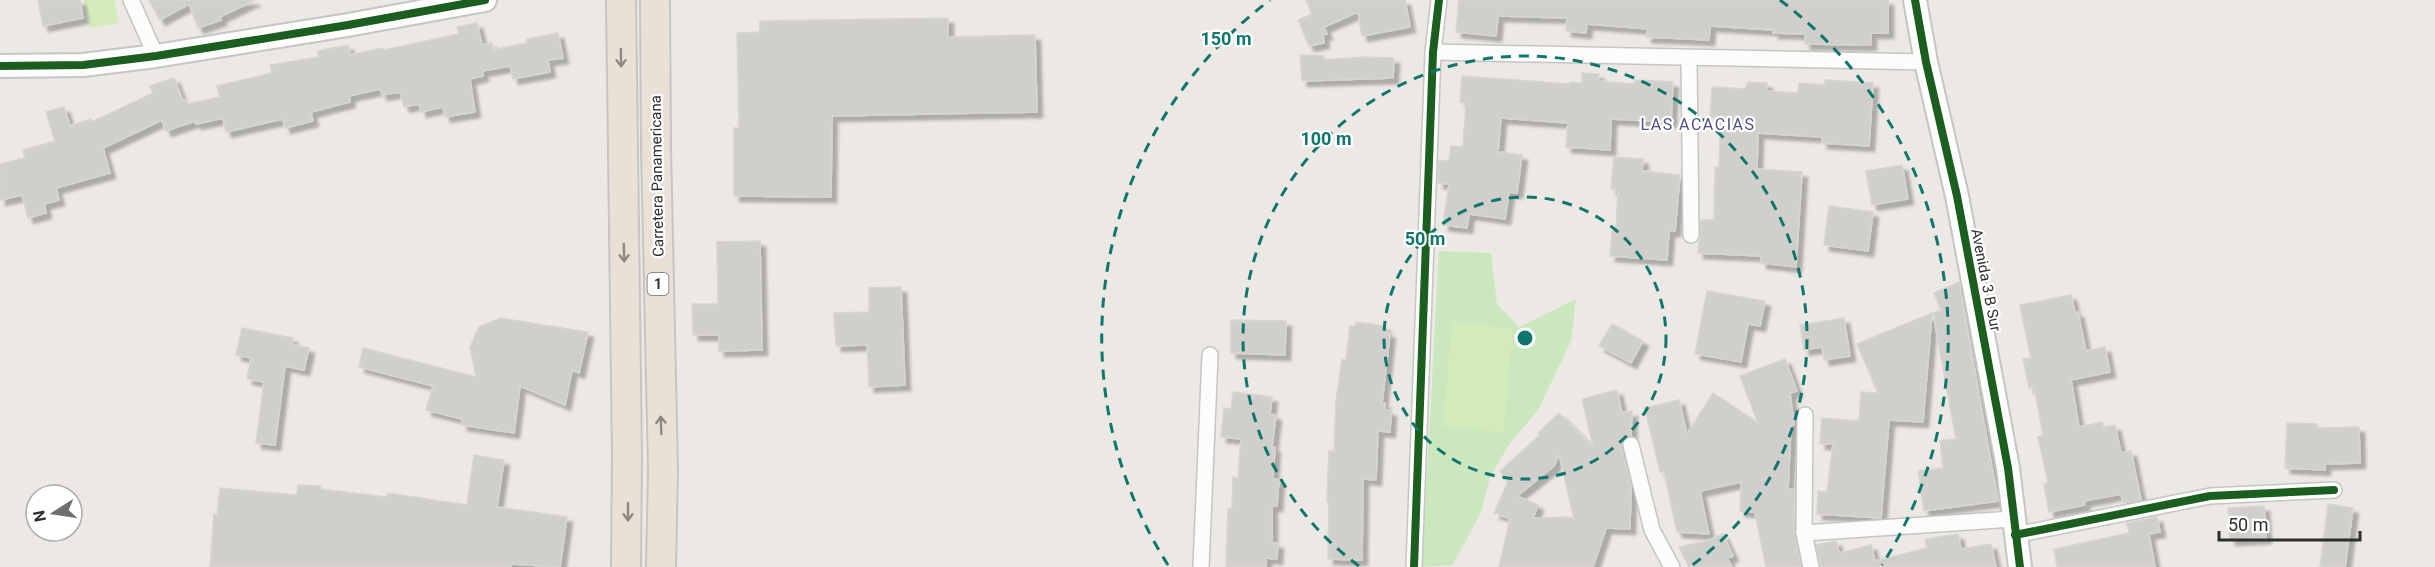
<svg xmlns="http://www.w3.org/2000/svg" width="2435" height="567" font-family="Roboto,sans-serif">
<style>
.green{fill:#cae7be}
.pitch{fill:#d3ebbb}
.building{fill:#d1cfcb;stroke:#d7d5d0;stroke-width:1.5;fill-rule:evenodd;filter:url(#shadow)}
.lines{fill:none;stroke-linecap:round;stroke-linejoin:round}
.street-casing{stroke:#c5c5c5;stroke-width:18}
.secondary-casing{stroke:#c5c5c5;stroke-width:26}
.highway-casing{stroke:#c6c5c4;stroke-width:32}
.street{stroke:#fcfcfb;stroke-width:15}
.secondary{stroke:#fcfcfb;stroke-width:22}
.highway{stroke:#eae1d6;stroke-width:28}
.cycleway-casing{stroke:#fff;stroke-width:11}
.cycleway{stroke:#1b5e20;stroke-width:8}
.oneway{stroke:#8c8882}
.ring{fill:none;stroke:#0f766e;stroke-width:3;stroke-dasharray:10 8}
.labels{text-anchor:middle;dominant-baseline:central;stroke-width:4.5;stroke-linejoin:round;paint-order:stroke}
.shield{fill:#fff;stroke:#6d6d6d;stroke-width:1.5}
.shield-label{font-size:14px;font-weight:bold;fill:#2e2e2e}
.street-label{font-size:15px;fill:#2e2e2e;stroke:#fff}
.neighbourhood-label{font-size:16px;letter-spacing:1.5px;fill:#4d5080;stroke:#fff}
.centre{fill:#0f766e;stroke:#fff;stroke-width:3}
.ring-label{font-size:18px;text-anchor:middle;font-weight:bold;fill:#0f766e;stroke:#fff;stroke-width:4.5;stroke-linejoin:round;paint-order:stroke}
</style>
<defs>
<filter id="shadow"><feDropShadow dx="5.5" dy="5.5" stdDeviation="1.5" flood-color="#0004"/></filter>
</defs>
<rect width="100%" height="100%" fill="#ece9e4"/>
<polygon class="green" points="1439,251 1491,253 1497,304 1519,327 1576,299 1571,341 1538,410 1510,443 1490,477 1481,512 1453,565 1422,567"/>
<g class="pitch">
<polygon points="84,0 114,0 119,23 90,28"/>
<polygon points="1452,322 1513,328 1504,432 1443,427"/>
</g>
<g class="building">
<polygon points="38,0 80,0 83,18 43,26"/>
<polygon points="149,0 255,0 220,17 221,20 198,28 189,4 160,20"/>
<polygon points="1306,0 1405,0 1410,27 1362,36 1358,12 1324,27 1327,34 1323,35 1324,43 1309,46 1298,20 1312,14"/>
<polygon points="1459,0 1888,0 1888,33 1871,33 1871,45 1805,44 1805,34 1773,33 1774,30 1710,26 1709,40 1646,37 1648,29 1587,24 1586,33 1566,31 1567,18 1498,16 1496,36 1456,32"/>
<polygon points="948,18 948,37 1035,35 1037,112 832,116 831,197 734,196 734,128 739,128 737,33 760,32 760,21"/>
<polygon points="477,23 482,45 492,43 493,50 527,43 527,39 558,33 563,58 548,60 550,72 513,79 510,66 482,71 483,76 470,79 475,112 445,117 443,107 421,112 419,104 404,107 400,92 382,95 380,89 349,96 350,102 311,112 313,121 285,128 283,119 226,132 223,118 196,124 195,121 166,131 162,120 103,148 110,173 56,188 59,200 44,204 46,213 28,218 22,195 0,200 0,164 25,158 23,150 55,141 46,112 64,107 70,126 91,119 92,122 153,93 150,86 174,78 183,101 187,99 188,104 220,97 217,86 272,73 270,65 319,57 317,51 348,45 350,55 383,48 384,50 459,34 457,27"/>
<polygon points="1300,55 1324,56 1324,60 1362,57 1394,58 1393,78 1302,81"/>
<polygon points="1582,73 1599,74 1598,81 1634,84 1635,80 1673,82 1671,122 1611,119 1610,150 1566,147 1568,123 1501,118 1498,152 1522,155 1517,193 1509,192 1505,219 1469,214 1467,228 1443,225 1449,184 1438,183 1439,160 1449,161 1451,146 1463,147 1466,102 1460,102 1462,76 1570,84 1570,82 1582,83"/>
<polygon points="1825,80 1873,83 1869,146 1822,143 1822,137 1758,133 1757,169 1802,172 1796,267 1761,263 1761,256 1698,253 1701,220 1714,220 1715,167 1719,167 1721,118 1710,117 1712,87 1745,89 1748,82 1767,83 1766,91 1798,93 1799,83 1825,85"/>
<polygon points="1614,157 1643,159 1642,171 1680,175 1675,231 1669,231 1667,260 1610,256 1612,231 1616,231 1618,189 1611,189"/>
<polygon points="1902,165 1908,199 1872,205 1866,171"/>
<polygon points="1829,206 1873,212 1868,251 1824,245"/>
<polygon points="760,241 762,350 719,351 719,335 693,335 692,304 718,304 717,242"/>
<polygon points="1959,282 1998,501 1924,511 1918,471 1943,468 1940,441 1956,439 1933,313 1941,310 1934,293"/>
<polygon points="901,287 905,385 869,387 867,345 836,346 834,313 869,312 869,288"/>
<polygon points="1707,291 1765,301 1760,326 1748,324 1741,362 1695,354"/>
<polygon points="2071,295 2075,313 2078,312 2086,351 2105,347 2110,372 2071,380 2079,427 2102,422 2104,428 2115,425 2121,453 2131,451 2141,500 2123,503 2121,494 2084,501 2085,505 2049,512 2044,484 2048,483 2038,437 2043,435 2034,387 2029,388 2023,359 2031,358 2020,305"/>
<polygon points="1932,313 1923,422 1889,420 1881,518 1817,514 1818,491 1827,492 1833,444 1820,444 1822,418 1859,421 1861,392 1878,393 1857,344"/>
<polygon points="500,318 588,332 579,373 572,370 565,405 520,386 514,433 462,425 462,419 426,410 433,386 359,367 363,348 476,377 470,347 479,327"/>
<polygon points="1844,318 1850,356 1824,360 1822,347 1804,350 1800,325"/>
<polygon points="1231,320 1286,321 1285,355 1231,353"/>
<polygon points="1356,322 1385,326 1385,332 1390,333 1382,403 1385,403 1385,410 1391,411 1390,432 1378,431 1376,480 1363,479 1362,560 1328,559 1329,502 1327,502 1329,451 1334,451 1336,401 1342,359 1346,360 1350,326 1356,326"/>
<polygon points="1612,324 1643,341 1631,363 1599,346"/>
<polygon points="242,328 293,338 291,344 309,348 304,370 285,366 275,445 256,443 264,382 247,379 251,358 236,355"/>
<polygon points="1785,359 1797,391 1790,393 1794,425 1791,425 1788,489 1795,490 1794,533 1801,567 1766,567 1755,512 1740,511 1741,482 1700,491 1709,534 1677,532 1664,471 1660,472 1645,408 1679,400 1687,434 1713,393 1758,423 1740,376"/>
<path d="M1617,390l5,23 10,-2 -1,25 -7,2 -3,9 10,38 -1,44 -24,-1 -13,39h-94l11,-48 -14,-6 -2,1 14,-33 -8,-10 40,-36 -2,-2 21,-20 34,34 -11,-48zM1559,454l15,65 -5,-2 -36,1 5,-13 -21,-9 37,-30z"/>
<polygon points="1233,392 1272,397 1270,414 1276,415 1272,447 1275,447 1273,479 1279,479 1277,506 1272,506 1272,543 1278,543 1277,559 1266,558 1266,567 1226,567 1228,509 1232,509 1233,477 1238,478 1241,439 1221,437 1224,408 1231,409"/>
<polygon points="2287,423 2317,424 2317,428 2359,427 2360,463 2325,464 2325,470 2285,468"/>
<polygon points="474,455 504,460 497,507 567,517 560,567 512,564 511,567 210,567 214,514 217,515 220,488 297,495 298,485 321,486 320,489 387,497 388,493 467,505"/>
<polygon points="2328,504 2353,508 2345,567 2320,567"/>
<polygon points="2264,506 2266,538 2230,540 2228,508"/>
<polygon points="2157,517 2160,532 2149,534 2155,567 2057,567 2054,549 2129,533 2127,523"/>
<polygon points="1723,534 1733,556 1727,558 1732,567 1689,567 1679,547 1710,540"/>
<polygon points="1958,534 1961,549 1991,544 1996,567 1821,567 1816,545 1836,541 1839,553 1871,545 1875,561 1927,548 1925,539"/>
</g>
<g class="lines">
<defs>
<g id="street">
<polyline points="131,0 156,56"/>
<polyline points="1433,52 1926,62"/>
<polyline points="1689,58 1691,235"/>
<polyline points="1805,415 1804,533 1811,567"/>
<polyline points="1631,445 1652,530 1672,567"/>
<polyline points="1804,533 2013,519"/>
<polyline points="2015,535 2210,496 2334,490"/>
<polyline points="1201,567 1210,355"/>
<polyline points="1414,567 1433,52 1439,0"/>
</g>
<g id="secondary">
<polyline points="1915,0 1926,62 1957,196 2008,468 2020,567"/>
<polyline points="0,66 83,65 156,56 348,25 485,0"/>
</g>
<g id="highway">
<polyline points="621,0 627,456 626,567"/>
<polyline points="655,0 656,147 663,469 661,567"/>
</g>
</defs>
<use href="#street" class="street-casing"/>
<use href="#secondary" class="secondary-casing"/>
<use href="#highway" class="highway-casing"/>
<use href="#street" class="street"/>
<use href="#secondary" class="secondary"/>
<use href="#highway" class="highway"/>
<defs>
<g id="cycleway">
<polyline points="1915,0 1926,62 1957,196 2008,468 2020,567"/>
<polyline points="0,66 83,65 156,56 348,25 485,0"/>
<polyline points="2015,535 2210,496 2334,490"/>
<polyline points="1414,567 1433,52 1439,0"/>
</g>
</defs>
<use href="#cycleway" class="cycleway-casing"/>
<use href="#cycleway" class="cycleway"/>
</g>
<defs><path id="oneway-shaft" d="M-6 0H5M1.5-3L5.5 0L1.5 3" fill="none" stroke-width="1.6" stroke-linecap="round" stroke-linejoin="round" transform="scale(1.5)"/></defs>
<g class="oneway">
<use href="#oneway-shaft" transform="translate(621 58) rotate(89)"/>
<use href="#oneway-shaft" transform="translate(624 253) rotate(89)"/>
<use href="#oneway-shaft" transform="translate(661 425) rotate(-92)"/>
<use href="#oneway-shaft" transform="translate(628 512) rotate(90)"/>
</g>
<g class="ring">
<circle cx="1525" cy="338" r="141"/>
<path d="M1359 566A282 282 0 1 1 1691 566"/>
<path d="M1168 565A423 423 0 0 1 1270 0M1780 0A423 423 0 0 1 1882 565"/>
</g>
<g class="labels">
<rect class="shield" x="647.5" y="273" width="21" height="22" rx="4.5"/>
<g class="shield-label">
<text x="658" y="284">1</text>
</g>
<g class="street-label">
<text transform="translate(657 176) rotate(-91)">Carretera Panamericana</text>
<text transform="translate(1986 280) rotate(79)">Avenida 3 B Sur</text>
</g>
<g class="neighbourhood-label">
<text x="1698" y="124">LAS ACACIAS</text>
</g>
</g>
<circle cx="1525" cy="338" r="9" class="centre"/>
<g class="ring-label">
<text x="1226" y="45">150 m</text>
<text x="1326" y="145">100 m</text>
<text x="1425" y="245">50 m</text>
</g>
<g transform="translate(54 513) rotate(258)"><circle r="28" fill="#ffffff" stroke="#ababab" stroke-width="1.5"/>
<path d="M0-4.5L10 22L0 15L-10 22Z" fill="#706f6e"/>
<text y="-9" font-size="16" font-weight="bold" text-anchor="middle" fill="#2e2e2e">N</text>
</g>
<path d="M2219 531v9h141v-9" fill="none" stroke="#2e2e2e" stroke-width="3"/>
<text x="2228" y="531" font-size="18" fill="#2e2e2e" stroke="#ffffff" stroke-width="4.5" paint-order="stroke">50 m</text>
</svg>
